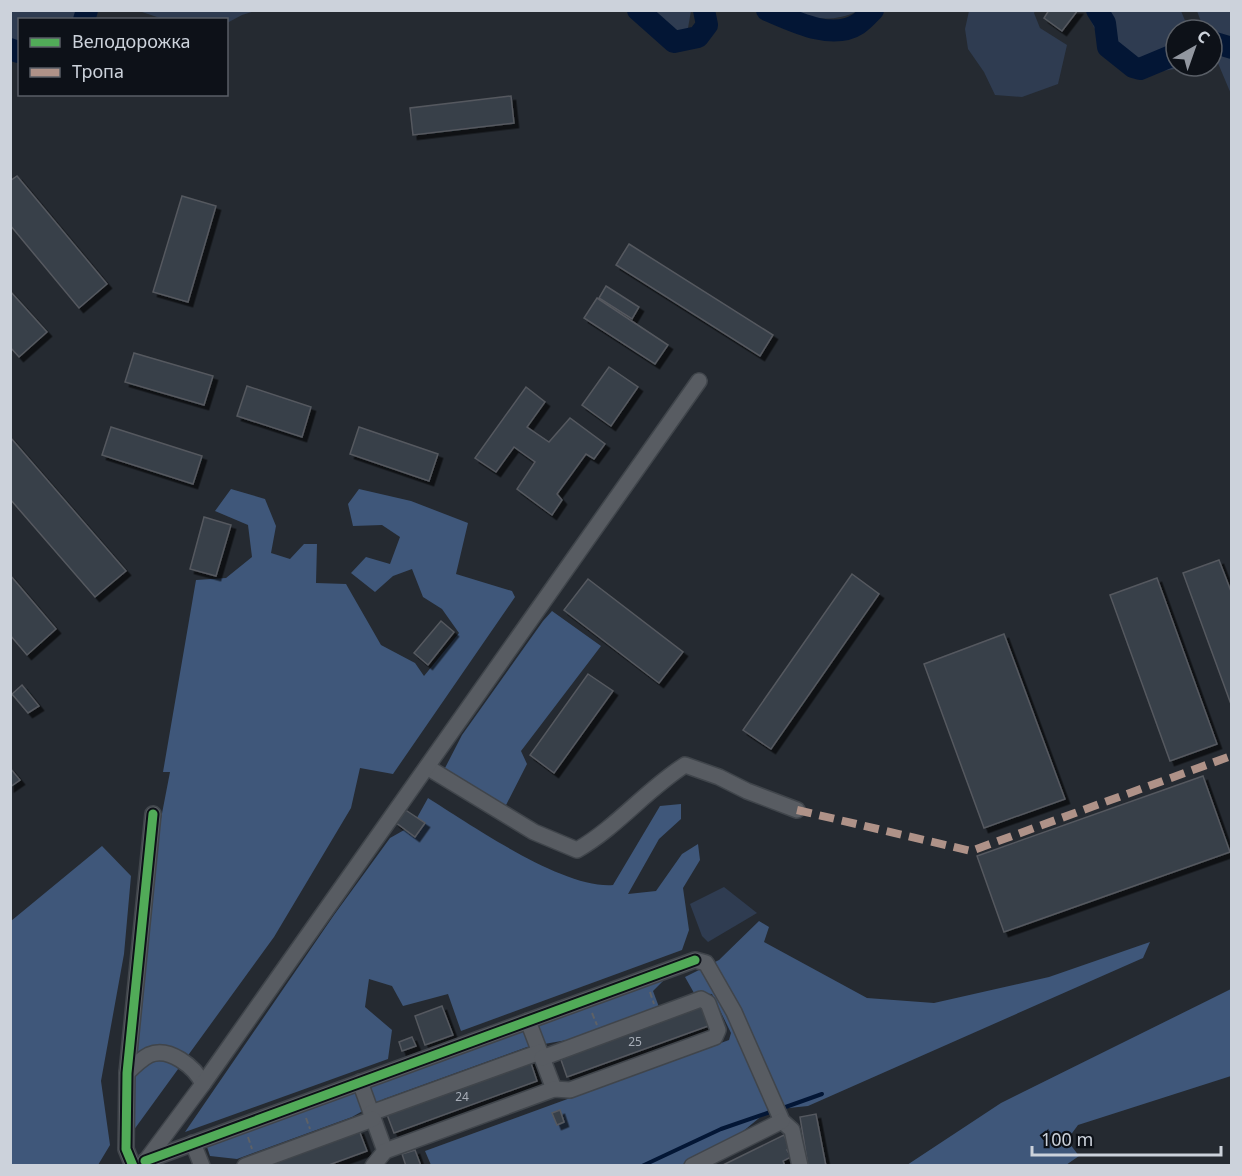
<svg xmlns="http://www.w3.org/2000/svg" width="1242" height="1176" font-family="'Noto Sans',sans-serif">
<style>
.green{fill:#2f3c51}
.forest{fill:#3f577a}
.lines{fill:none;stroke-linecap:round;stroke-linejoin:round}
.stream{stroke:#031635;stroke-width:4}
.river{stroke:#031635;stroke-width:22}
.building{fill:#383f4a;stroke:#55595f;stroke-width:1.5;filter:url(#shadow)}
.minor-casing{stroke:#40454b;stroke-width:18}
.path{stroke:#5d6167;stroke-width:2;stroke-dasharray:6 3;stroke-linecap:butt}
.minor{stroke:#585c62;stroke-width:15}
.quiet{stroke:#af9288;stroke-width:8;stroke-dasharray:15 8;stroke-linecap:butt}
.cycleway-casing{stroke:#0d1118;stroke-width:13}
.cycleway{stroke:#51ab58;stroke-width:9}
.labels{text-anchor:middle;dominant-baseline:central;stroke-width:5;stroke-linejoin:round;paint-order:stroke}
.number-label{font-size:12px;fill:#a7adb7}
</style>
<defs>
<filter id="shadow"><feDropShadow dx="4.5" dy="4.5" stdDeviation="0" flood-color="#0009"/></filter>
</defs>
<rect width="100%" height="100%" fill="#252a31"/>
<g class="green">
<polygon points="10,11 11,10 97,11 89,19 20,20 19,52 11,51"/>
<polygon points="117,11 255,10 255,11 242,15 227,23 226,20 163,19 142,12"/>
<polygon points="647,11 691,11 688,28 678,35 663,28"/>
<path d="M785,11h72c-21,12 -50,8 -72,0z"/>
<polygon points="969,11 1035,11 1034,13 1040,28 1067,45 1058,84 1022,97 995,95 984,72 968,49 965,29"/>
<path d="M1086,11h95l8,19h-13v36h8c-6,3 -15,4 -23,5 -46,9 -57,-25 -75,-60z"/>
<polygon points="1197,11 1231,11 1231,94 1212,49 1212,30 1204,30"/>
<polygon points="724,887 757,913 708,942 702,936 690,904"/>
</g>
<g class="forest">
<polygon points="231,489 265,499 276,526 271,553 290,559 304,544 317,544 316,583 346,584 381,645 415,663 424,676 459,633 442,609 423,597 412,569 393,576 375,592 351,573 366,557 390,564 400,537 382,525 353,526 348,504 359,489 411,501 468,523 456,574 512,591 515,597 393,774 360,768 351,808 274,937 128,1138 153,860 170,772 163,772 196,580 226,578 252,557 248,525 215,511"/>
<polygon points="552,611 601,646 521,751 527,764 505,807 445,768 462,735 543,621"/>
<path d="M428,798c43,27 135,91 185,87l47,-79 21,-2v15l-22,20 -31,55 28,-3 26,-37 16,-10 2,16 -17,28 6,42 -7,20 -221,81 -13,-37 -45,12 -11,-20 -23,-7 -4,28 27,23 -4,29 -203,73 149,-217 56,-77 23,-13z"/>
<polygon points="102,846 131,876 124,954 101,1081 110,1145 98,1165 11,1165 11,921"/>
<polygon points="759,921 769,927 764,942 867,998 934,1003 1049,977 1150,942 1143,958 808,1106 769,1110 730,1142 682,1165 431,1165 425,1151 729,1040 731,1033 712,994 694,993 685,977 719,960"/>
<polygon points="665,979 653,991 659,1007 567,1040 527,1047 384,1099 352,1117 237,1159 210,1156 207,1147"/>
<polygon points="1231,989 1231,1076 1078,1125 1067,1140 1079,1156 1066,1165 907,1165 1001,1103"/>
</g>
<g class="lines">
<g class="stream">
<polyline points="780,1109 822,1094"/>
<polyline points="642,1166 721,1129 773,1111"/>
</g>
<g class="river">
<polyline points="638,10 674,42 698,37 707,25 704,10"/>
<path d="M767,10c26,11 65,31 91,14 6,-4 10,-9 15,-14"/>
<polyline points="1097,10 1105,23 1108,47 1133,67 1140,69 1176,54"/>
<polyline points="84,20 87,10"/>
<polyline points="1212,42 1232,48"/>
<polyline points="10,49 18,52 20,51"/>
</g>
</g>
<g class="building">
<polygon points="1049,10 1078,10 1062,31 1044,18"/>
<polygon points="511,96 514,123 413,135 410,108"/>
<polygon points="17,176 107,284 79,308 10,225 10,181"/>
<polygon points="182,196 216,206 188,302 153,292"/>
<polygon points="629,244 773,335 760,356 616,265"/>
<polygon points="606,286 639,307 632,319 599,298"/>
<polygon points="10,291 47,332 19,357 10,347"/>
<polygon points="597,298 668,345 655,364 584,318"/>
<polygon points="134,353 213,376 204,405 125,382"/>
<polygon points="609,367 638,387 611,426 582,405"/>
<polygon points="247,386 311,407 302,437 237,416"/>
<polygon points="526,387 545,402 527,427 549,442 570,418 605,444 594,459 586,454 557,494 562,500 552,515 517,489 535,462 514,447 496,472 475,458"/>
<polygon points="111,427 202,456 193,484 102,455"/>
<polygon points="359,427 438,454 429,481 350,454"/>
<polygon points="10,437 126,571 95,597 10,499"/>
<polygon points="204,517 231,525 216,576 190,569"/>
<polygon points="1219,560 1232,594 1232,707 1183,573"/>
<polygon points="852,574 879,594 771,749 743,730"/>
<polygon points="10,575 56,629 27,655 10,635"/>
<polygon points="1157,578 1217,744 1170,761 1110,595"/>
<polygon points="588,579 683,652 659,683 564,610"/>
<polygon points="441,621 454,632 428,665 414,653"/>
<polygon points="1004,634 1065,799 984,828 924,664"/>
<polygon points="588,674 613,691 554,773 530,755"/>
<polygon points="22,685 39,706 28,713 12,694"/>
<polygon points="10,768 20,780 10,787"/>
<polygon points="1203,776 1230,852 1004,932 977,856"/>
<polygon points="404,809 425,823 415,837 395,822"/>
<polygon points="703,1005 711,1025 567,1077 560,1057"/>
<polygon points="442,1006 453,1035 425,1045 415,1016"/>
<polygon points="412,1037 416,1046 402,1051 399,1042"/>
<polygon points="530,1060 537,1081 394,1133 386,1112"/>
<polygon points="560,1110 564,1122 557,1125 552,1113"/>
<polygon points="816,1114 826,1166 808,1166 800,1117"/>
<polygon points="359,1130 367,1151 326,1166 263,1166"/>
<polygon points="784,1135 790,1148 787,1150 791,1157 783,1161 785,1166 721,1166"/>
<polygon points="415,1150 421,1166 406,1166 402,1154"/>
</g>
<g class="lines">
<defs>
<g id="minor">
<path d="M427,767l107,65 43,18c40,-23 69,-60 108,-85l34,12 28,14 50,19"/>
<polyline points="528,1021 554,1089"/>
<path d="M127,1073c6,-6 14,-14 22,-18 20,-9 46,12 54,29"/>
<polyline points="360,1082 385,1151"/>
<polyline points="371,1113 540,1052"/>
<polyline points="193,1143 202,1166"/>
<polyline points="145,1161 695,960 706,963 734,1012 782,1121 792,1130 800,1166"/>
<polyline points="133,1166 126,1149 127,1073 153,814"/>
<polyline points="142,1166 203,1084 699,381"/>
<polyline points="245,1166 373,1119"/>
<polyline points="373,1166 385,1151 554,1089 570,1090 715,1037 718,1030 708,1003 701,999 542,1058"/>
<polyline points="692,1166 782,1121"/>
</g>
</defs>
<use href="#minor" class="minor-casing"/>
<g class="path">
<polyline points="650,992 654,1004"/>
<polyline points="592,1013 597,1025"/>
<polyline points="306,1118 310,1129"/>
<polyline points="248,1137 252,1149"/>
</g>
<use href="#minor" class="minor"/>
<polyline class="quiet" points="797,810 971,851 1231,756"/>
<defs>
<g id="cycleway">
<polyline points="145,1161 695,960"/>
<polyline points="133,1166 126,1149 127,1073 153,814"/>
</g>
</defs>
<use href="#cycleway" class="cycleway-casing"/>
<use href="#cycleway" class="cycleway"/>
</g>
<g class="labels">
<g class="number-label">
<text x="635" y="1041">25</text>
<text x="462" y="1096">24</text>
</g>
</g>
<rect width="1242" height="1176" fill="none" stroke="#ccd2db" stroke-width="24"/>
<rect x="18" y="18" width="210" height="78" fill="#0d1118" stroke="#595e66" stroke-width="1.5"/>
<rect x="30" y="38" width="30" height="9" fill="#51ab58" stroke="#595e66" stroke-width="1.5"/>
<text x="72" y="48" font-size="18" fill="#ccd2db">Велодорожка</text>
<rect x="30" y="68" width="30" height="9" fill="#af9288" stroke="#595e66" stroke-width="1.5"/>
<text x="72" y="78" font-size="18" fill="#ccd2db">Тропа</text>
<g transform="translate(1194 48) rotate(40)"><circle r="28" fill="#0d1118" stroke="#595e66" stroke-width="1.5"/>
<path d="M0-4.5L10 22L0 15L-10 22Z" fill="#9297a0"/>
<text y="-9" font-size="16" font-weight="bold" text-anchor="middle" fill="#ccd2db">С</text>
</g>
<path d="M1032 1146v9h189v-9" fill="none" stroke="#ccd2db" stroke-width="3"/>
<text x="1041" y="1146" font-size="18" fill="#ccd2db" stroke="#0d1118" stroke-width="4.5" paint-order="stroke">100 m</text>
</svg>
